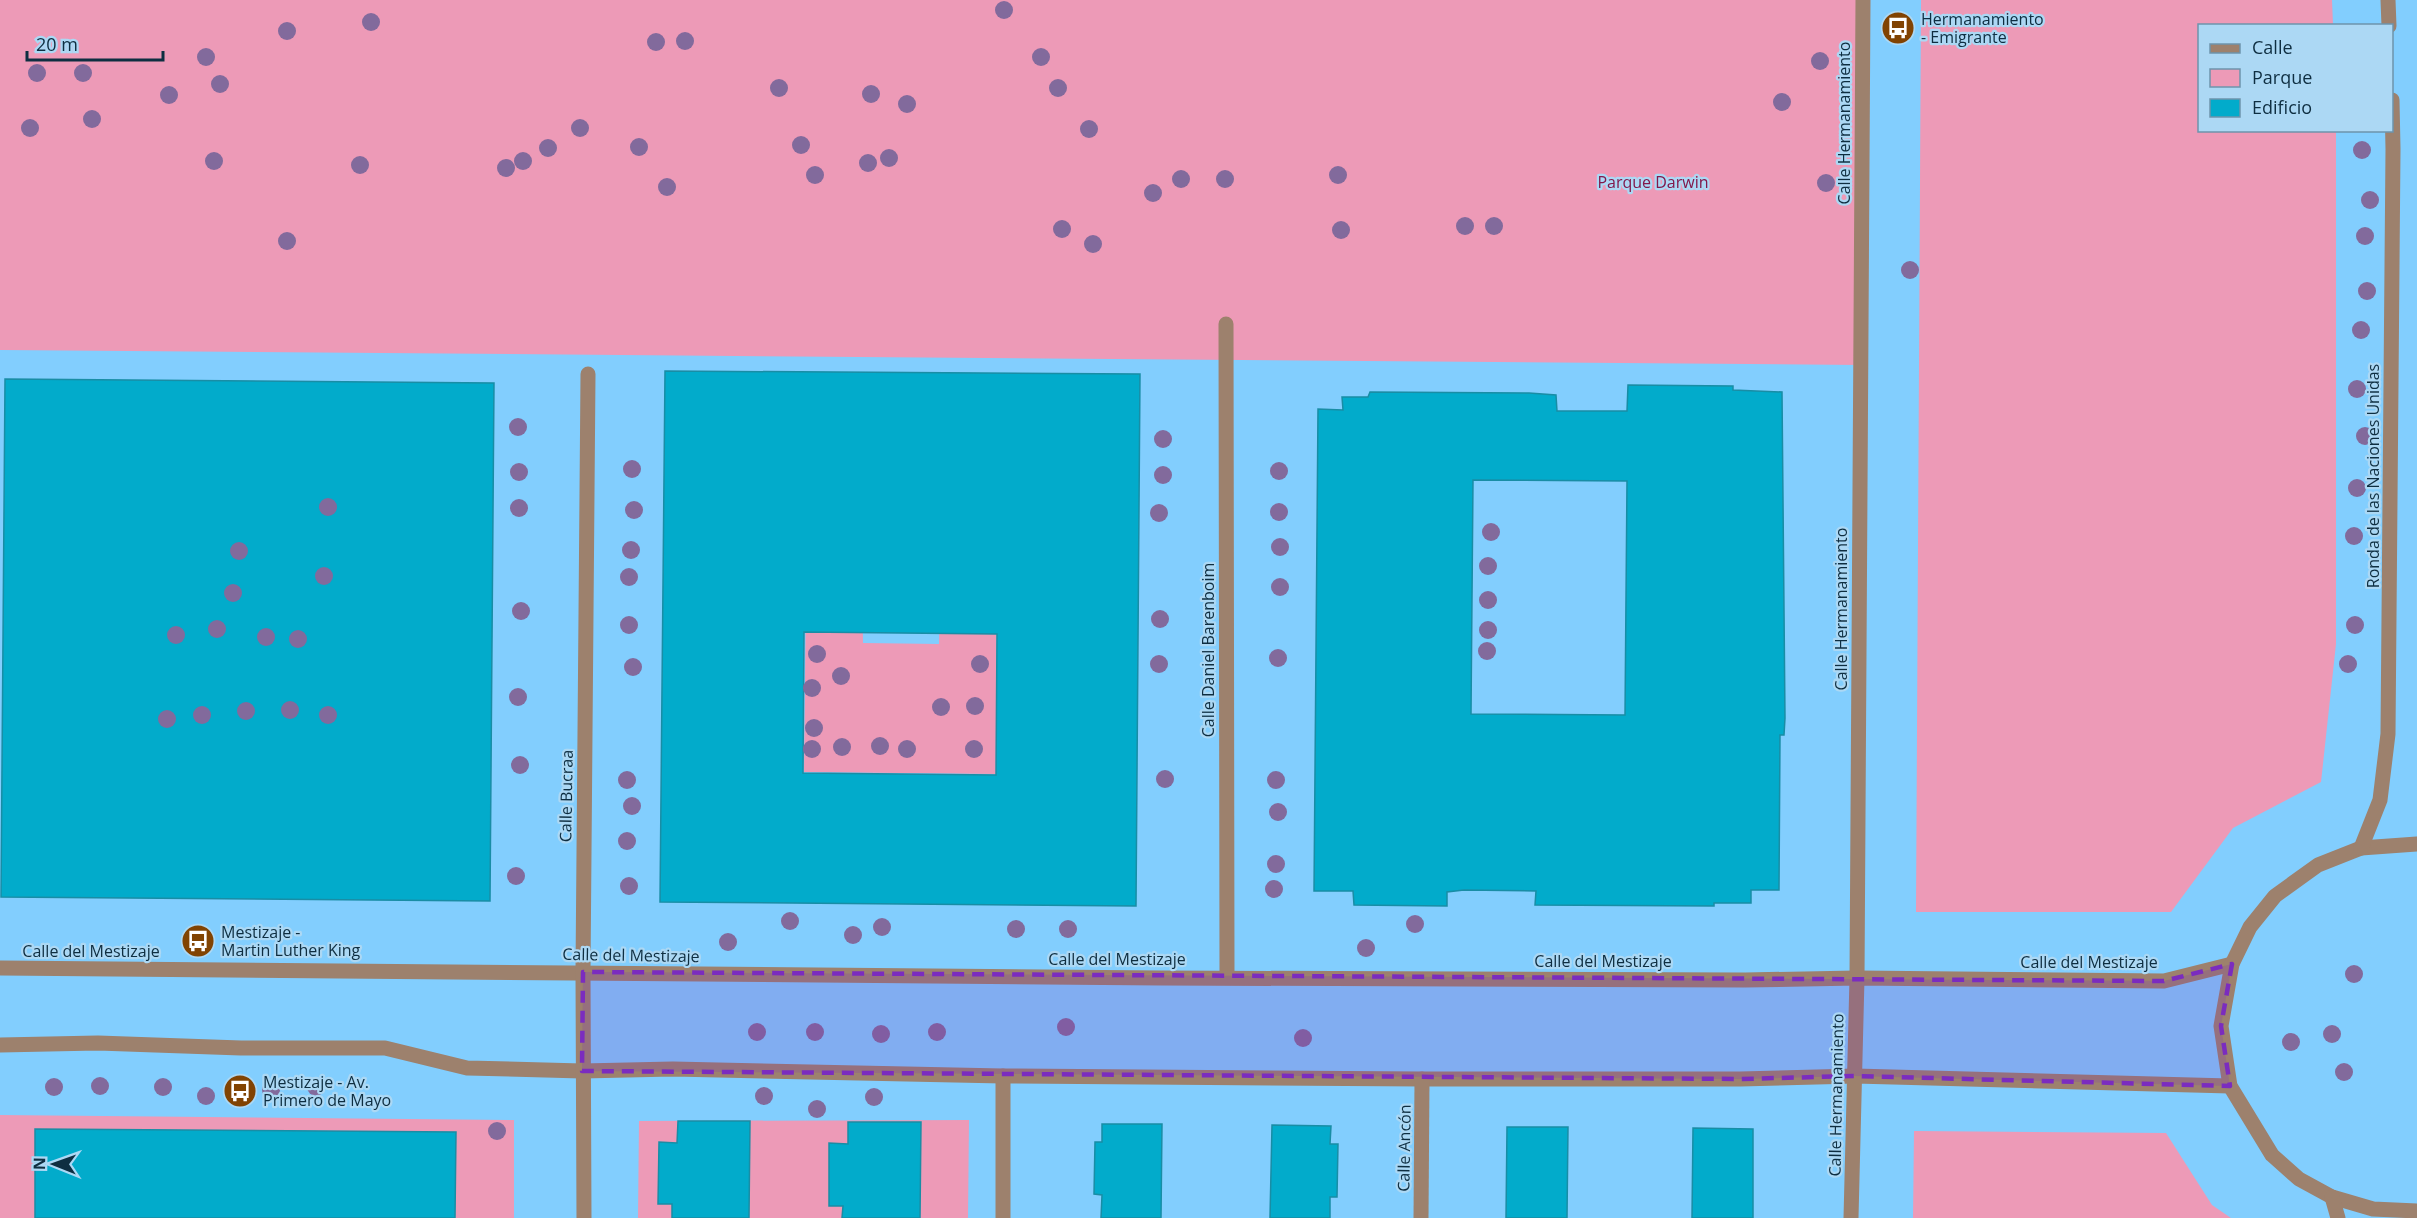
<svg xmlns="http://www.w3.org/2000/svg" width="2417" height="1218" font-family="'Open Sans',sans-serif">
<style>
.green{fill:#ed9ab7}
.building{fill:#02abcb;stroke:#198da5;stroke-width:1.5;fill-rule:evenodd}
.lines{fill:none;stroke-linecap:round;stroke-linejoin:round}
.minor{stroke:#9d816d;stroke-width:15}
.tertiary{stroke:#9d816d;stroke-width:15}
.tree{fill:#826a9c}
.marked{fill:#7b2cbf;fill-opacity:0.2;stroke:#7b2cbf;stroke-width:4.5;stroke-dasharray:12 8;stroke-linejoin:round}
.labels{text-anchor:middle;dominant-baseline:central;stroke-width:4.5;stroke-linejoin:round;paint-order:stroke}
.poi-label{font-size:16px;fill:#0e2e41;stroke:#acd8f4;text-anchor:start}
.street-label{font-size:16px;fill:#0e2e41;stroke:#acd8f4}
.park-label{font-size:16px;fill:#82184b;stroke:#acd8f4}
</style>
<rect width="100%" height="100%" fill="#82cefe"/>
<g class="green">
<polygon points="0,0 1863,0 1861,365 0,350"/>
<polygon points="1921,0 2332,0 2333,25 2200,26 2200,130 2336,131 2336,644 2321,782 2233,828 2171,912 1916,912"/>
<polygon points="806,591 862,592 863,643 939,644 940,592 997,593 996,774 804,772"/>
<polygon points="0,1115 514,1120 514,1218 0,1218"/>
<polygon points="969,1120 968,1218 638,1218 639,1121"/>
<polygon points="1914,1131 2166,1133 2212,1205 2231,1218 1913,1218"/>
</g>
<g class="building">
<path d="M665,371l475,3 -4,532 -476,-4zM804,632l193,2 -1,141 -193,-2z"/>
<polygon points="5,379 494,383 490,901 1,897"/>
<path d="M1628,385l105,1v4l49,2 3,326 -1,17h-4l-1,155h-28v13h-37v3l-179,-1 1,-14 -72,-1 -17,2v14l-93,-1 -1,-14h-39l4,-482 25,1 -1,-13h26l2,-5 159,1 27,2 1,16h70zM1473,480l154,1 -2,234 -154,-1z"/>
<polygon points="678,1121 750,1121 749,1218 672,1218 672,1204 658,1204 659,1142 677,1143"/>
<polygon points="848,1122 921,1122 920,1218 842,1218 843,1206 829,1206 829,1143 848,1144"/>
<polygon points="1102,1124 1162,1124 1161,1218 1101,1218 1102,1195 1094,1194 1095,1142 1102,1142"/>
<polygon points="1272,1125 1331,1126 1330,1144 1338,1144 1337,1197 1330,1197 1330,1218 1270,1218"/>
<polygon points="1507,1127 1568,1127 1567,1218 1506,1218"/>
<polygon points="1693,1128 1753,1129 1753,1218 1692,1218"/>
<polygon points="35,1129 456,1132 455,1218 35,1218"/>
</g>
<g class="lines">
<g class="minor">
<polyline points="1226,324 1227,976"/>
<polyline points="0,968 1161,978 1745,980 1857,978 2164,981 2232,964"/>
<polyline points="0,1045 98,1043 241,1048 385,1048 467,1068 582,1071 673,1069 1003,1076 1422,1079 1740,1079 1855,1076 2230,1086"/>
<polyline points="584,1218 583,972 588,374"/>
<polyline points="1003,1218 1003,1076"/>
<polyline points="1421,1218 1422,1079"/>
<polyline points="1851,1218 1857,978 1863,0"/>
</g>
<g class="tertiary">
<polyline points="2388,0 2389,26"/>
<polyline points="2417,844 2361,848 2318,865 2275,896 2250,927 2232,964 2221,1026 2230,1086 2272,1155 2299,1179 2332,1197 2373,1209 2417,1211"/>
<polyline points="2361,848 2380,800 2388,734 2393,149 2392,100"/>
<polyline points="2332,1197 2338,1218"/>
</g>
</g>
<g class="tree">
<circle cx="1004" cy="10" r="9"/>
<circle cx="371" cy="22" r="9"/>
<circle cx="287" cy="31" r="9"/>
<circle cx="685" cy="41" r="9"/>
<circle cx="656" cy="42" r="9"/>
<circle cx="206" cy="57" r="9"/>
<circle cx="1041" cy="57" r="9"/>
<circle cx="1820" cy="61" r="9"/>
<circle cx="37" cy="73" r="9"/>
<circle cx="83" cy="73" r="9"/>
<circle cx="220" cy="84" r="9"/>
<circle cx="779" cy="88" r="9"/>
<circle cx="1058" cy="88" r="9"/>
<circle cx="871" cy="94" r="9"/>
<circle cx="169" cy="95" r="9"/>
<circle cx="1782" cy="102" r="9"/>
<circle cx="907" cy="104" r="9"/>
<circle cx="92" cy="119" r="9"/>
<circle cx="30" cy="128" r="9"/>
<circle cx="580" cy="128" r="9"/>
<circle cx="1089" cy="129" r="9"/>
<circle cx="801" cy="145" r="9"/>
<circle cx="639" cy="147" r="9"/>
<circle cx="548" cy="148" r="9"/>
<circle cx="2362" cy="150" r="9"/>
<circle cx="889" cy="158" r="9"/>
<circle cx="214" cy="161" r="9"/>
<circle cx="523" cy="161" r="9"/>
<circle cx="868" cy="163" r="9"/>
<circle cx="360" cy="165" r="9"/>
<circle cx="506" cy="168" r="9"/>
<circle cx="815" cy="175" r="9"/>
<circle cx="1338" cy="175" r="9"/>
<circle cx="1181" cy="179" r="9"/>
<circle cx="1225" cy="179" r="9"/>
<circle cx="1826" cy="183" r="9"/>
<circle cx="667" cy="187" r="9"/>
<circle cx="1153" cy="193" r="9"/>
<circle cx="2370" cy="200" r="9"/>
<circle cx="1465" cy="226" r="9"/>
<circle cx="1494" cy="226" r="9"/>
<circle cx="1062" cy="229" r="9"/>
<circle cx="1341" cy="230" r="9"/>
<circle cx="2365" cy="236" r="9"/>
<circle cx="287" cy="241" r="9"/>
<circle cx="1093" cy="244" r="9"/>
<circle cx="1910" cy="270" r="9"/>
<circle cx="2367" cy="291" r="9"/>
<circle cx="2361" cy="330" r="9"/>
<circle cx="2357" cy="389" r="9"/>
<circle cx="518" cy="427" r="9"/>
<circle cx="2365" cy="436" r="9"/>
<circle cx="1163" cy="439" r="9"/>
<circle cx="632" cy="469" r="9"/>
<circle cx="1279" cy="471" r="9"/>
<circle cx="519" cy="472" r="9"/>
<circle cx="1163" cy="475" r="9"/>
<circle cx="2357" cy="488" r="9"/>
<circle cx="328" cy="507" r="9"/>
<circle cx="519" cy="508" r="9"/>
<circle cx="634" cy="510" r="9"/>
<circle cx="1279" cy="512" r="9"/>
<circle cx="1159" cy="513" r="9"/>
<circle cx="1491" cy="532" r="9"/>
<circle cx="2354" cy="536" r="9"/>
<circle cx="1280" cy="547" r="9"/>
<circle cx="631" cy="550" r="9"/>
<circle cx="239" cy="551" r="9"/>
<circle cx="1488" cy="566" r="9"/>
<circle cx="324" cy="576" r="9"/>
<circle cx="629" cy="577" r="9"/>
<circle cx="1280" cy="587" r="9"/>
<circle cx="233" cy="593" r="9"/>
<circle cx="1488" cy="600" r="9"/>
<circle cx="521" cy="611" r="9"/>
<circle cx="1160" cy="619" r="9"/>
<circle cx="629" cy="625" r="9"/>
<circle cx="2355" cy="625" r="9"/>
<circle cx="217" cy="629" r="9"/>
<circle cx="1488" cy="630" r="9"/>
<circle cx="176" cy="635" r="9"/>
<circle cx="266" cy="637" r="9"/>
<circle cx="298" cy="639" r="9"/>
<circle cx="1487" cy="651" r="9"/>
<circle cx="817" cy="654" r="9"/>
<circle cx="1278" cy="658" r="9"/>
<circle cx="980" cy="664" r="9"/>
<circle cx="1159" cy="664" r="9"/>
<circle cx="2348" cy="664" r="9"/>
<circle cx="633" cy="667" r="9"/>
<circle cx="841" cy="676" r="9"/>
<circle cx="812" cy="688" r="9"/>
<circle cx="518" cy="697" r="9"/>
<circle cx="975" cy="706" r="9"/>
<circle cx="941" cy="707" r="9"/>
<circle cx="290" cy="710" r="9"/>
<circle cx="246" cy="711" r="9"/>
<circle cx="202" cy="715" r="9"/>
<circle cx="328" cy="715" r="9"/>
<circle cx="167" cy="719" r="9"/>
<circle cx="814" cy="728" r="9"/>
<circle cx="880" cy="746" r="9"/>
<circle cx="842" cy="747" r="9"/>
<circle cx="812" cy="749" r="9"/>
<circle cx="907" cy="749" r="9"/>
<circle cx="974" cy="749" r="9"/>
<circle cx="520" cy="765" r="9"/>
<circle cx="1165" cy="779" r="9"/>
<circle cx="627" cy="780" r="9"/>
<circle cx="1276" cy="780" r="9"/>
<circle cx="632" cy="806" r="9"/>
<circle cx="1278" cy="812" r="9"/>
<circle cx="627" cy="841" r="9"/>
<circle cx="1276" cy="864" r="9"/>
<circle cx="516" cy="876" r="9"/>
<circle cx="629" cy="886" r="9"/>
<circle cx="1274" cy="889" r="9"/>
<circle cx="790" cy="921" r="9"/>
<circle cx="1415" cy="924" r="9"/>
<circle cx="882" cy="927" r="9"/>
<circle cx="1016" cy="929" r="9"/>
<circle cx="1068" cy="929" r="9"/>
<circle cx="853" cy="935" r="9"/>
<circle cx="728" cy="942" r="9"/>
<circle cx="1366" cy="948" r="9"/>
<circle cx="2354" cy="974" r="9"/>
<circle cx="1066" cy="1027" r="9"/>
<circle cx="757" cy="1032" r="9"/>
<circle cx="815" cy="1032" r="9"/>
<circle cx="937" cy="1032" r="9"/>
<circle cx="881" cy="1034" r="9"/>
<circle cx="2332" cy="1034" r="9"/>
<circle cx="1303" cy="1038" r="9"/>
<circle cx="2291" cy="1042" r="9"/>
<circle cx="2344" cy="1072" r="9"/>
<circle cx="100" cy="1086" r="9"/>
<circle cx="54" cy="1087" r="9"/>
<circle cx="163" cy="1087" r="9"/>
<circle cx="316" cy="1087" r="9"/>
<circle cx="271" cy="1090" r="9"/>
<circle cx="206" cy="1096" r="9"/>
<circle cx="764" cy="1096" r="9"/>
<circle cx="874" cy="1097" r="9"/>
<circle cx="817" cy="1109" r="9"/>
<circle cx="497" cy="1131" r="9"/>
</g>
<path class="marked" d="M2232,964l-11,62 9,60 -375,-10 -115,3 -1158,-8 1,-99 1581,9z"/>
<defs>
<symbol id="bus-disc" viewBox="-11 -11 22 22"><circle r="9.5" fill="#814302" stroke="#acd8f4"/><path d="M-5-6H5V4H4V6H2V4H-2V6H-4V4H-5ZM-3.5-4V0h7V-4ZM-3.5 1.2v1.5H-2V1.2ZM2 1.2v1.5H3.5V1.2Z" fill="#fff"/></symbol>
</defs>
<g fill-rule="evenodd">
<use href="#bus-disc" x="1879" y="9" width="38" height="38"/>
<use href="#bus-disc" x="179" y="922" width="38" height="38"/>
<use href="#bus-disc" x="221" y="1072" width="38" height="38"/>
</g>
<g class="labels">
<g class="poi-label">
<text x="1921" y="19">Hermanamiento<tspan x="1921" dy="18">- Emigrante</tspan></text>
<text x="221" y="932">Mestizaje -<tspan x="221" dy="18">Martin Luther King</tspan></text>
<text x="263" y="1082">Mestizaje - Av.<tspan x="263" dy="18">Primero de Mayo</tspan></text>
</g>
<g class="street-label">
<text transform="translate(1844 123) rotate(-90)">Calle Hermanamiento</text>
<text transform="translate(2373 476) rotate(-90)">Ronda de las Naciones Unidas</text>
<text transform="translate(1841 609) rotate(-90)">Calle Hermanamiento</text>
<text transform="translate(1208 650) rotate(-90)">Calle Daniel Barenboim</text>
<text transform="translate(566 796) rotate(-89)">Calle Bucraa</text>
<text x="91" y="951">Calle del Mestizaje</text>
<text transform="translate(631 955) rotate(1)">Calle del Mestizaje</text>
<text x="1117" y="959">Calle del Mestizaje</text>
<text x="1603" y="961">Calle del Mestizaje</text>
<text x="2089" y="962">Calle del Mestizaje</text>
<text transform="translate(1836 1095) rotate(-89)">Calle Hermanamiento</text>
<text transform="translate(1404 1148) rotate(-89)">Calle Ancón</text>
</g>
<g class="park-label">
<text x="1653" y="182">Parque Darwin</text>
</g>
</g>
<rect x="2198" y="24" width="195" height="108" fill="#acd8f4" stroke="#6d94ac" stroke-width="1.5"/>
<rect x="2210" y="44" width="30" height="9" fill="#9d816d" stroke="#6d94ac" stroke-width="1.5"/>
<text x="2252" y="54" font-size="18" fill="#0e2e41">Calle</text>
<rect x="2210" y="69" width="30" height="18" fill="#ed9ab7" stroke="#6d94ac" stroke-width="1.5"/>
<text x="2252" y="84" font-size="18" fill="#0e2e41">Parque</text>
<rect x="2210" y="99" width="30" height="18" fill="#02abcb" stroke="#6d94ac" stroke-width="1.5"/>
<text x="2252" y="114" font-size="18" fill="#0e2e41">Edificio</text>
<g transform="translate(54 1164) rotate(271)" stroke="#acd8f4" stroke-width="4.5" paint-order="stroke">
<path d="M0-4.5L10 22L0 15L-10 22Z" fill="#0e2e41"/>
<text y="-9" font-size="16" font-weight="bold" text-anchor="middle" fill="#0e2e41">N</text>
</g>
<path d="M27 51v9h136v-9" fill="none" stroke="#0e2e41" stroke-width="3"/>
<text x="36" y="51" font-size="18" fill="#0e2e41" stroke="#acd8f4" stroke-width="4.5" paint-order="stroke">20 m</text>
</svg>
